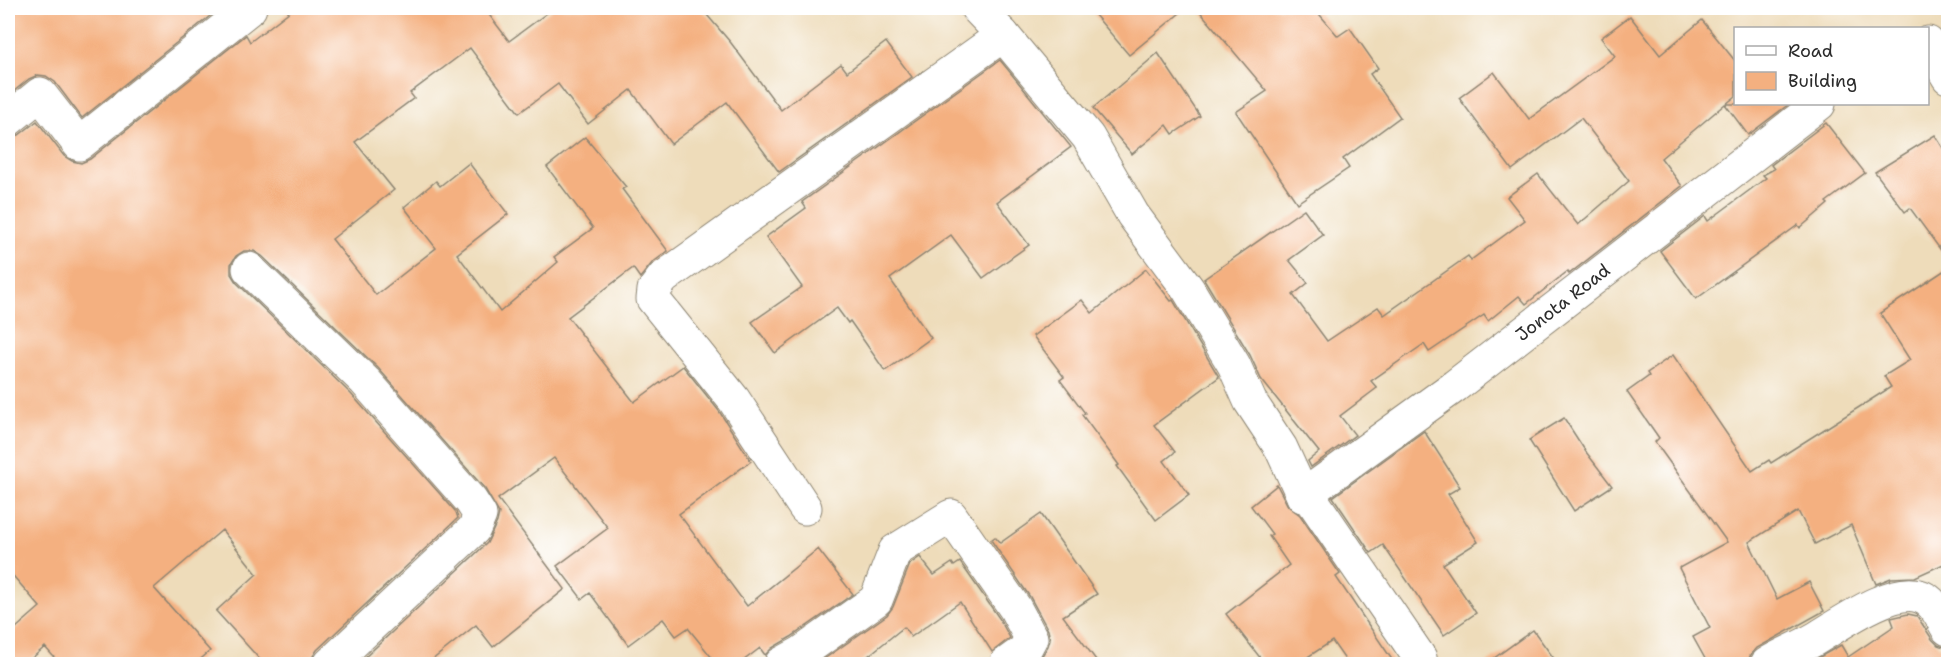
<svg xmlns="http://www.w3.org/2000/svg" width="1956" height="672" font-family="'Shantell Sans',sans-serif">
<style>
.building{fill:#f4b080}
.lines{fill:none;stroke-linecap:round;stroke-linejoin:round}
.street-casing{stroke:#8c8472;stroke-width:35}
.street{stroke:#fff;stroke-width:33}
.labels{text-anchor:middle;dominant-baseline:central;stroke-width:5;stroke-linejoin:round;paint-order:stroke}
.street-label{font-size:18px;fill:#2b2b2b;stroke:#fff}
</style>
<rect width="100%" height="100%" fill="#fff"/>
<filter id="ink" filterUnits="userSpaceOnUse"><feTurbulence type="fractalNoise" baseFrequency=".0167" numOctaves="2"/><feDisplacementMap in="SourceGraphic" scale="12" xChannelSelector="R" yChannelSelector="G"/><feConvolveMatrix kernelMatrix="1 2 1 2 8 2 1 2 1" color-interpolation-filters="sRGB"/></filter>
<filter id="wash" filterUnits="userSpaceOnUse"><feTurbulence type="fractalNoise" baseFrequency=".008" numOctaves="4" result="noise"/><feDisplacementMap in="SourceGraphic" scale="24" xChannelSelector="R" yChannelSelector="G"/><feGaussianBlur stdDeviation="1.35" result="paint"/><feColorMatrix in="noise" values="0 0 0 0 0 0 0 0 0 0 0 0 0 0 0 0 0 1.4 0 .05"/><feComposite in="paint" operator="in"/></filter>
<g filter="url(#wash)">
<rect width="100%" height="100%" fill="#eedcba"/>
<g id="blocks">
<g class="building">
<polygon points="8,8 220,8 82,118 55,82 46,76 38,75 29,79 8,96"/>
<polygon points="294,8 484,8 509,41 554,8 701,8 731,43 781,110 841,64 847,72 886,42 912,77 779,172 727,102 671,144 631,90 588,124 558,84 519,113 470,48 410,93 414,98 355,142 394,190 332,239 376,295 436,248 404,207 436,181 440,186 469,163 508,214 457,254 500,312 558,262 554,257 593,228 547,167 585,137 626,187 622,189 668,251 652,263 640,278 633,268 568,317 634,402 683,366 719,411 751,461 679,514 747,606 818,549 853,594 791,637 772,648 765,655 760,648 739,664 717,664 688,628 676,636 663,619 628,645 590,593 582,599 557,566 608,528 554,458 498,499 565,589 493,647 476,625 427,664 362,664 360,662 487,543 497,522 499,513 485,489 378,368 262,256 254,251 244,251 236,256 231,264 231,274 236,282 351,394 456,512 458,518 317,650 308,664 264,664 216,611 257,574 222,530 154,588 210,651 195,664 60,664 45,647 25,664 8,664 8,635 40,607 8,570 8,138 19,135 37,121 64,156 72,161 81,163 90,159 246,35 250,42"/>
<polygon points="1089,8 1186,8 1129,55"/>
<polygon points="1197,8 1314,8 1338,36 1350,28 1378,68 1370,74 1400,117 1343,159 1349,168 1297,203 1236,112 1267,91"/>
<polygon points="1630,16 1660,55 1702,20 1736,62 1736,96 1726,104 1789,104 1748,135 1725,104 1661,158 1682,186 1569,274 1568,271 1526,304 1519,296 1488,321 1484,315 1429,352 1424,344 1371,381 1377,388 1340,416 1355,435 1311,467 1308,461 1319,452 1261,379 1250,355 1204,279 1304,209 1323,235 1289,260 1308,283 1293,295 1327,341 1378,307 1384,315 1468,256 1471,260 1525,220 1507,197 1538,174 1578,225 1629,181 1581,118 1512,170 1459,98 1494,72 1529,119 1615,56 1601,38"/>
<polygon points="1158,53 1200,116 1173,134 1167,125 1132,154 1093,108"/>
<polygon points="1000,60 1071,147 997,202 1029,245 983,278 951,235 890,279 931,338 885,371 850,321 848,323 837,308 775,353 752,322 802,287 766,237 806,208 802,202"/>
<polygon points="1826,123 1865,173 1826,202 1828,204 1800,228 1798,225 1696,299 1660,251 1705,216 1708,221 1766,178 1763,175 1774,169 1771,165"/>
<polygon points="1935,135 1948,156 1948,260 1910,208 1905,212 1875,172"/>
<polygon points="1948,268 1948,562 1915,577 1891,578 1876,584 1851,525 1815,544 1798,511 1749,542 1777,599 1809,582 1824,611 1757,648 1750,656 1748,664 1708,664 1693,637 1710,628 1679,568 1727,542 1655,442 1659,438 1627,392 1649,376 1647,373 1673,355 1752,471 1769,460 1771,463 1891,387 1884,376 1910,360 1880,313"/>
<polygon points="1146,269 1171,301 1173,300 1219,377 1154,425 1175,452 1164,461 1189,495 1156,520 1117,466 1119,465 1082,415 1085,413 1060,380 1064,377 1033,336 1082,300 1092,313"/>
<polygon points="1564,418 1586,452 1612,486 1574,511 1529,440"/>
<polygon points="1424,431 1460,487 1448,494 1478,542 1443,564 1476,613 1444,635 1383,545 1371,553 1333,497"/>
<polygon points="1277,485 1288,506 1300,515 1340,574 1336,577 1395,664 1348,664 1332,641 1297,664 1265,664 1226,614 1289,565 1269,536 1272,534 1251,506"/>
<polygon points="1041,514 1097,594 1063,616 1099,664 1037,664 1048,646 1050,639 1048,630 1030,597 991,540 995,537 1000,543"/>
<polygon points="920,557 934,575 952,563 954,566 960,562 999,618 1010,638 992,652 960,602 911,637 904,627 858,664 817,664 887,615 893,607 910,564"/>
<polygon points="1908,614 1917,616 1932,639 1938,645 1944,647 1948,654 1948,664 1807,664 1841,645 1848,657 1894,626 1891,618"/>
<polygon points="1533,630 1558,664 1486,664"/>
</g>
</g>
</g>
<g filter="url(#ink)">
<use href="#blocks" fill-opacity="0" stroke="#8c8472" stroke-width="1.5"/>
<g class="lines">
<defs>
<g id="street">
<polyline points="977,8 1003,35 1088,137 1133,215 1188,289 1234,365 1250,401 1281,448 1303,496 1312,500 1420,658 1421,664"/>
<polyline points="1928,43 1948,77"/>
<polyline points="8,120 40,94 79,144 250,8"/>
<polyline points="249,269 365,381 471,501 480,515 474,529 330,664"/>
<path id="s1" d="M1303,496l152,-110 364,-282"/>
<polyline points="805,508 734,400 653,299 654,290 663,278 1003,35"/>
<polyline points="781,664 801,653 876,600 895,551 951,516 1015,608 1031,638 1024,651 1006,664"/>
<path d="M1767,664c15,-10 33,-16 48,-25 24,-14 76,-52 104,-43 15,4 21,20 29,33"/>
</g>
</defs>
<use href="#street" class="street-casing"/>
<use href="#street" class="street"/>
</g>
</g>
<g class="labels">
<g class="street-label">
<text stroke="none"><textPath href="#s1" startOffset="324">Jonota Road</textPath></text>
</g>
</g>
<rect width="1956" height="672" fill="none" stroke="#fff" stroke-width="30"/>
<rect x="1734" y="27" width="195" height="78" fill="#ffffff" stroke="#aaaaaa" stroke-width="1.5"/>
<rect x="1746" y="46" width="30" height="9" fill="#ffffff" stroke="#aaaaaa" stroke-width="1.5"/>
<text x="1788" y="57" font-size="18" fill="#2b2b2b">Road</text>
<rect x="1746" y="72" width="30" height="18" fill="#f4b080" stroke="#aaaaaa" stroke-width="1.5"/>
<text x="1788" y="87" font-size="18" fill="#2b2b2b">Building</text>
</svg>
